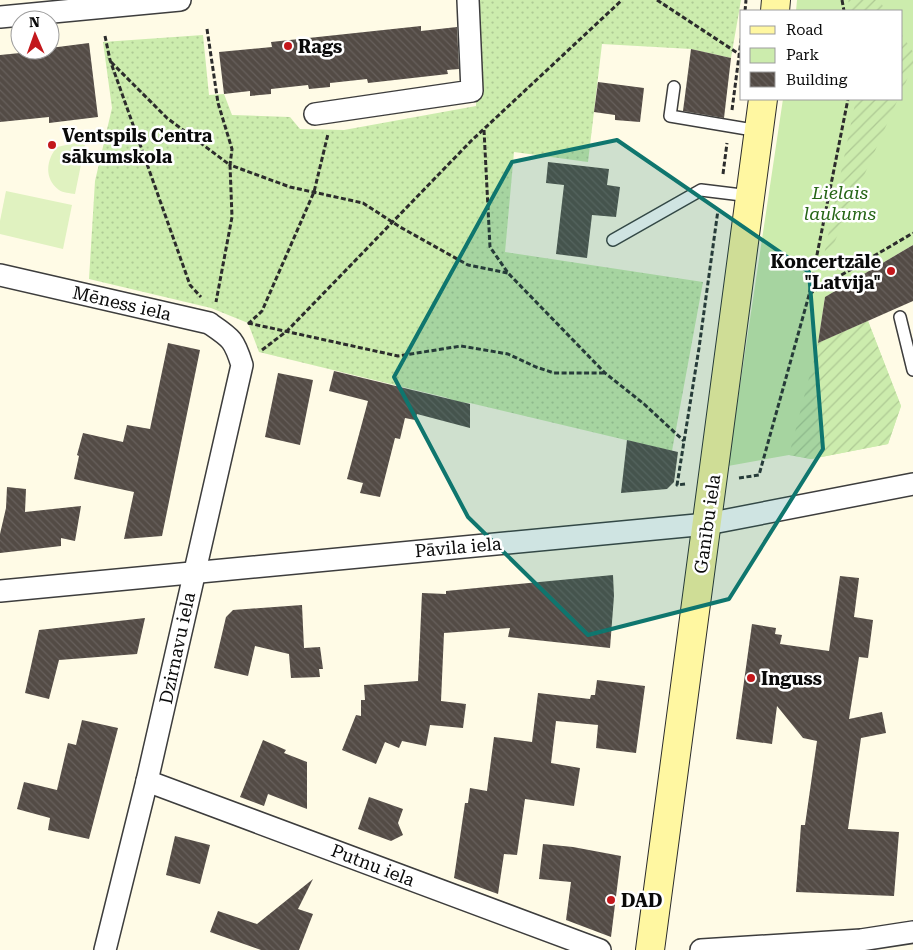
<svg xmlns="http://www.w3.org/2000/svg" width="913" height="950" font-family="'Roboto Serif',serif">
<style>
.grass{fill:url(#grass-dots)}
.park{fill:#ccecad}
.garden{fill:url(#garden-furrows)}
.pitch{fill:#e0f2c0}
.building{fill:url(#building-back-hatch)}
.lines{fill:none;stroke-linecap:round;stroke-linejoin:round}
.lane-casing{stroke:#3d3d3d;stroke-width:14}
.street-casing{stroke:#3d3d3d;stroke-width:24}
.secondary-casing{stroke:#2c2c2c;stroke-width:30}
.path{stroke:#2c2c2c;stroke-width:3;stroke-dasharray:5 2.5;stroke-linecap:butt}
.lane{stroke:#fff;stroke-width:11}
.street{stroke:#fff;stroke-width:21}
.secondary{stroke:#fff7a1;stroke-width:28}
.marked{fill:#0f766e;fill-opacity:0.2;stroke:#0f766e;stroke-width:4;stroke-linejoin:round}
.poi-dot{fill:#c3181c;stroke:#fff;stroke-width:2}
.labels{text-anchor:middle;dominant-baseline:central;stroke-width:5;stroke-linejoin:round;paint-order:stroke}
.poi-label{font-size:18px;font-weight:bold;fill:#0a0a0a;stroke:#fff;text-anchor:start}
.park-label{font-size:18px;font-style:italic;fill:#256516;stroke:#fff}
.street-label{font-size:18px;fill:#0a0a0a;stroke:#fff}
</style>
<defs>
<pattern id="grass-dots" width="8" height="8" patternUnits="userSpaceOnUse" patternTransform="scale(1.25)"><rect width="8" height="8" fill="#ccecad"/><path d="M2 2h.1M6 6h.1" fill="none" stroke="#aec994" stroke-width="1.8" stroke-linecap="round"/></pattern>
<pattern id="garden-furrows" width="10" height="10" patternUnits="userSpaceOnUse" patternTransform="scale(1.25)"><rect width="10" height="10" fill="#ccecad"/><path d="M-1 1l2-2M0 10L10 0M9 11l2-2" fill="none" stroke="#aec994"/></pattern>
<pattern id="building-back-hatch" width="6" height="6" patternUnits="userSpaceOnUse" patternTransform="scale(1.25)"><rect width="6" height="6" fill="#534b45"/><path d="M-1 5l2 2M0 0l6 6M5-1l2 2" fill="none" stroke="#67605c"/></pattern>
</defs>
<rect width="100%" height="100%" fill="#fffbe6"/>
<path class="grass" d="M478,0h263l-10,58 -40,-9 -89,-5 -14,118 -74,-10 -9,100 198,30 -31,169 -202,-48c-11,0 -16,-3 -26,-6l-185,-45 -11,-29 -37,-15 -122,-29 6,-98 17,-73 -9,-66 100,-7 6,60 15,-1 8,21 58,2 10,12 44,1 132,-24z"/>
<polygon class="park" points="797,0 913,0 913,245 825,297 818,343 868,321 901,406 888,444 811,459 789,455 728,466 783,99 902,99 902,11 796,11"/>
<g class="garden">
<polygon points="848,0 879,0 886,11 851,11"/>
<polygon points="902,35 913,52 913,66 902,91"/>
<polygon points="856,99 898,99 820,275"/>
<polygon points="868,321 901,406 888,444 811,459 789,455 818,343"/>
</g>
<g class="pitch">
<path d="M75,143l10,2 -10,49c-5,-1 -12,-1 -16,-4 -15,-11 -13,-30 -2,-43z"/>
<polygon points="6,191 72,205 63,249 0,234 0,221"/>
</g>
<g class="building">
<polygon points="421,26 421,31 457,27 459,69 447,70 448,74 368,83 367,79 330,83 330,87 309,89 308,85 271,89 271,94 250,96 250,91 224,94 219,52 272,47 271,42"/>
<polygon points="89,43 98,117 49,123 49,117 0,122 0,55 50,50 50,48"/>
<polygon points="691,49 731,58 724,118 683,111"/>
<polygon points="598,82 644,88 640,122 615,120 615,115 594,112"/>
<polygon points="548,162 609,169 607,185 620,187 616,217 592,215 587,258 556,254 564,185 546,183"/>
<polygon points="913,245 913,301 818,343 825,297"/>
<polygon points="168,343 200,350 162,536 124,539 134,492 74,479 79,456 77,455 83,433 123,442 127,425 150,429"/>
<polygon points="334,371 470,404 470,428 417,414 415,420 405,418 400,439 395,438 380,497 360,493 363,483 347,479 368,401 329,391"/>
<polygon points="278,373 313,380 300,445 265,437"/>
<polygon points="627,440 678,452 674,482 667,489 621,493"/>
<polygon points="7,487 26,489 25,512 81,506 75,541 61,538 61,546 0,553 0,534 6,508"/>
<polygon points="613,575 614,596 610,648 508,637 510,628 444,633 441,701 466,704 463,728 430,725 426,746 402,741 399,748 385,742 376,764 342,750 356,715 361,716 361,700 365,700 364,685 418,681 422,593 446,594 446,591"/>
<polygon points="840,576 859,578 854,617 873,620 868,658 859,657 849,719 882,712 886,733 861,738 848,829 899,832 894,896 796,892 801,825 805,825 817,741 803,738 777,706 772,744 736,739 752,624 776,628 775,634 782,635 780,644 829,651"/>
<polygon points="302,605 304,648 320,647 323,669 319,669 320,677 291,678 289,654 255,646 248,676 214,668 226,617 233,610"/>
<polygon points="145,618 137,654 59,660 49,699 25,693 39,630"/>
<polygon points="597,680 645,686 636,753 596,748 598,725 556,721 551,763 580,768 574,806 525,799 517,855 504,854 498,894 454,878 465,803 468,803 470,788 487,791 494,737 532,742 538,693 590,699 591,695 595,695"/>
<polygon points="82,720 118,728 89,839 48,830 50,818 17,809 24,782 57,790 68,743 76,745"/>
<polygon points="263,740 286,750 284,753 307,762 307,809 268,794 264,806 240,797"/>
<polygon points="369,797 403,809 398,823 403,835 391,841 358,829"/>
<polygon points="175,836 210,845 200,884 166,875"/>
<polygon points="543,844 573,847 621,856 611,937 566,920 571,882 539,879"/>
<polygon points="313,879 298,909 313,914 299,950 261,950 210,932 218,911 257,924"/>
</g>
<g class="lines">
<defs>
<g id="lane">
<polyline points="674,87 670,116 759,131"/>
<polyline points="613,240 701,190 750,196"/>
<polyline points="900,317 913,370"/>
</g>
<g id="street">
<polyline points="0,17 180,0"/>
<polyline points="315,114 472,91 468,0"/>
<path d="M0,275l209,48c22,15 25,16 33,42l-95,416 -42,169"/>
<polyline points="0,591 707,524 913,484"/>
<polyline points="147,781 600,950"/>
<polyline points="701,950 861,940 913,932"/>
</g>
<g id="secondary">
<polyline points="775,11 776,0"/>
<polyline points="650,950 763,99"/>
</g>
</defs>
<use href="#lane" class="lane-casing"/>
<use href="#street" class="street-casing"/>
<use href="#secondary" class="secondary-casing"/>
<g class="path">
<polyline points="657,0 739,54"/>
<polyline points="842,0 844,11"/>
<polyline points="745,11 746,0"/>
<polyline points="207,29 218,103 232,149 230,165 290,187 363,203 400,227 468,265 508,273"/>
<polyline points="105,36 110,60 190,285 201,297"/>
<polyline points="111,62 167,118 230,165 232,217 216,302"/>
<polyline points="732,110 742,33"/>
<polyline points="484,130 490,247 508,273 605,373 644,404 684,441"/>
<polyline points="723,174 727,143"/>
<polyline points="809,294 913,233"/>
<polyline points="248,323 398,356 461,346 508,354 536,367 554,373 605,373"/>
<polyline points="248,324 262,311 314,192 328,134"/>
<polyline points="262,350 287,331 471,141 622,0"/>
<polyline points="739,478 759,475 809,295 848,99"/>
<polyline points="685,484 677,485 699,348 718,210"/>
</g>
<use href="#lane" class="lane"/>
<use href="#street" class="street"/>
<use href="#secondary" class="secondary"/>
</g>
<path class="marked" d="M617,140l192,132 14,177 -94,150 -141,36 -120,-118 -74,-140 118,-215z"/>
<g class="poi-dot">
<circle cx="288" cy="46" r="5"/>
<circle cx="52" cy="145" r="5"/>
<circle cx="891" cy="271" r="5"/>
<circle cx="751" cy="678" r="5"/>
<circle cx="611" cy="900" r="5"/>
</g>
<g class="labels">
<g class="poi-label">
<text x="298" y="46">Rags</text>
<text x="62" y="135">Ventspils Centra<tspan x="62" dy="21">sākumskola</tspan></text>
<text x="881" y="261" text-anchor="end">Koncertzāle<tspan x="881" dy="21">"Latvija"</tspan></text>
<text x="761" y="678">Inguss</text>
<text x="621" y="900">DAD</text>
</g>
<g class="park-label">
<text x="840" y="192">Lielais<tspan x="840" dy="21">laukums</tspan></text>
</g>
<g class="street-label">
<text transform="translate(122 303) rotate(13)">Mēness iela</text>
<text transform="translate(707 524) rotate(-82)">Ganību iela</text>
<text transform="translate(458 547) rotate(-5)">Pāvila iela</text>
<text transform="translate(177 648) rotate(-78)">Dzirnavu iela</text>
<text transform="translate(373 865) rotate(21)">Putnu iela</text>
</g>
</g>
<rect x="740" y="10" width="162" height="90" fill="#ffffff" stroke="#9d9d9d"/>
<rect x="750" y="26" width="25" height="8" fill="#fff7a1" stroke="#9d9d9d"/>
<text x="786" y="35" font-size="15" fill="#0a0a0a">Road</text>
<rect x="750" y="48" width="25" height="15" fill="#ccecad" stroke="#9d9d9d"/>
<text x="786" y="60" font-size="15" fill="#0a0a0a">Park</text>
<rect x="750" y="72" width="25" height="15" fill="url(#building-back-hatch)" stroke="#9d9d9d"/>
<text x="786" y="85" font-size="15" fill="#0a0a0a">Building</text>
<g transform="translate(35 35) rotate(358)"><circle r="24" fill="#ffffff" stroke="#9d9d9d"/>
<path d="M0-4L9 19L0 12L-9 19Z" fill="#c3181c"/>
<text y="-8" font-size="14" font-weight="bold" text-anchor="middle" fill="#0a0a0a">N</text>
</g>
</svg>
